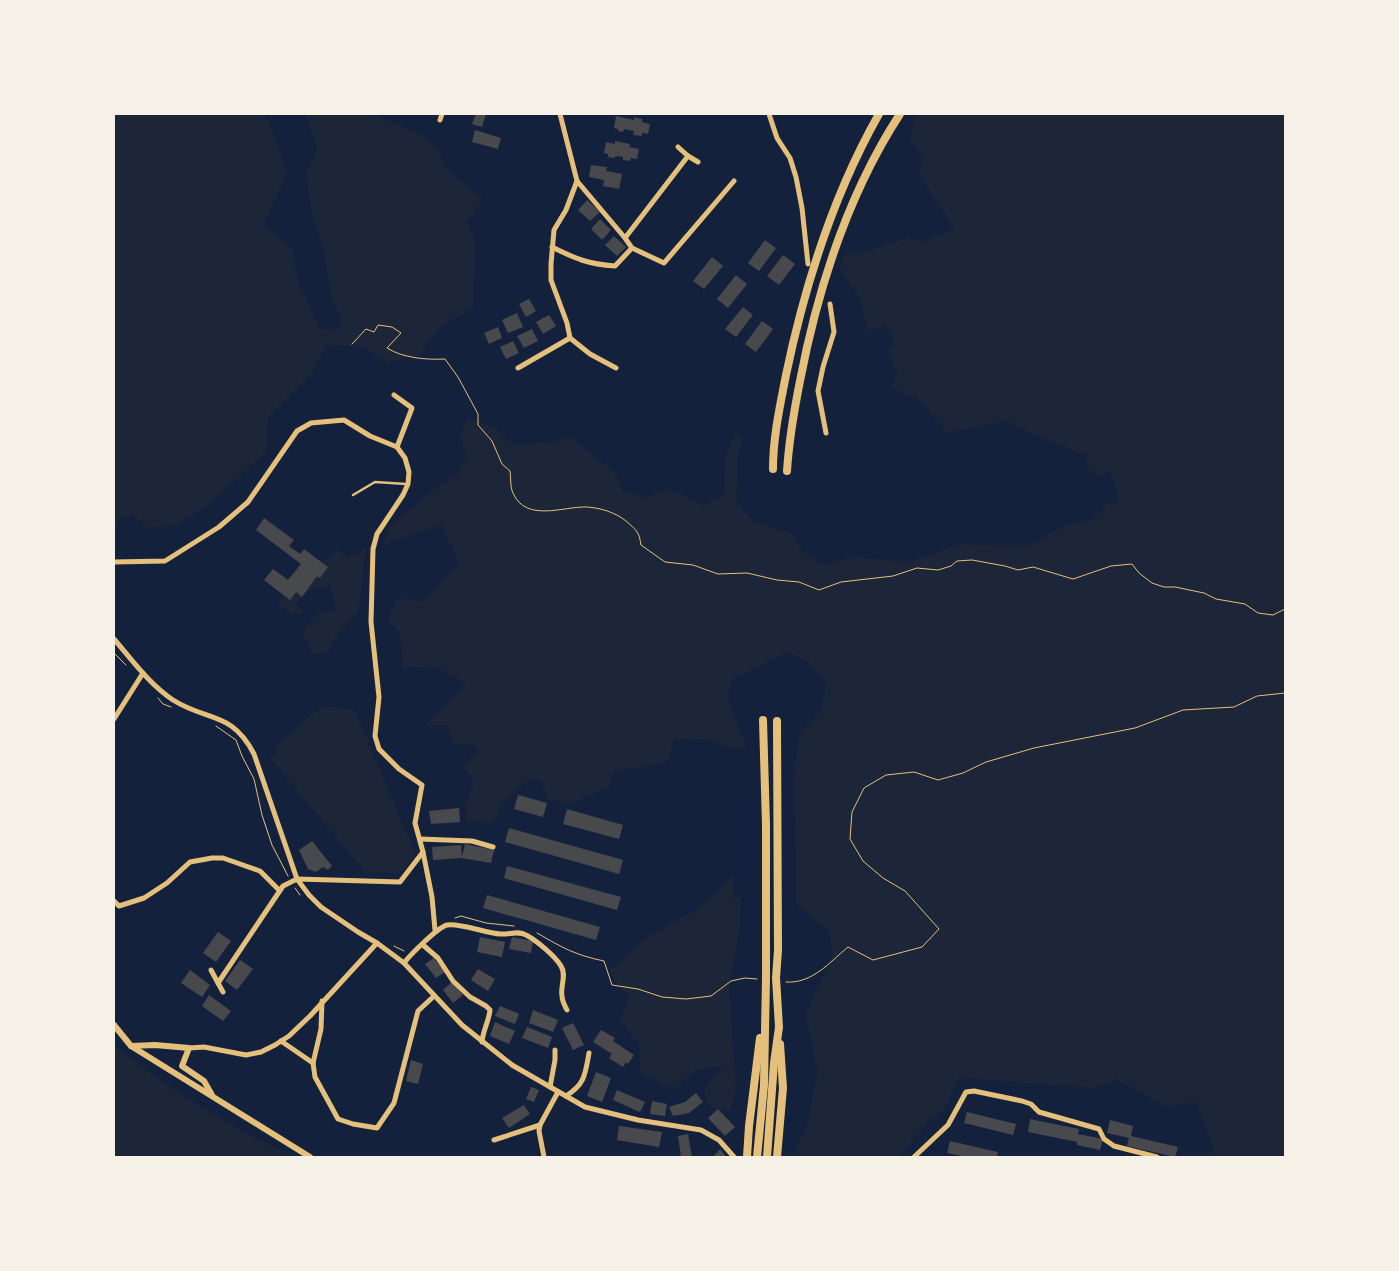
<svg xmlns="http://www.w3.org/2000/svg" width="1399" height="1271" font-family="Helvetica,sans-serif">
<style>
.green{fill:#1d2539}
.building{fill:#48494c}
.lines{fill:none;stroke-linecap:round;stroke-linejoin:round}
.path{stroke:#e5c07b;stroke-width:1}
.service{stroke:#e5c07b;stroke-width:2.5}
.minor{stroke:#e5c07b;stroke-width:5}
.tertiary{stroke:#e5c07b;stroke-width:6}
.primary{stroke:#e5c07b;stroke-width:8}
</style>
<rect width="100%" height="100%" fill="#14213d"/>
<g class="green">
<polygon points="114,114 264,114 276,139 287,173 264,224 294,252 297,279 319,328 335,330 342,322 331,296 324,252 312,215 306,173 317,150 306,114 372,114 420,134 438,149 446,168 483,199 466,223 475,238 473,307 443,325 419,355 387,362 362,347 327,345 310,375 268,417 266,452 205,508 175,525 148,528 131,513 114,524"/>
<polygon points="915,114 1285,114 1285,1157 1206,1157 1214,1151 1196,1102 1167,1107 1116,1079 1095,1088 959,1078 944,1110 928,1122 898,1157 792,1157 807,1127 818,1070 805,1015 832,958 830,932 796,904 795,764 801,732 822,710 826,682 806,659 786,653 732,680 727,696 746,747 736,749 703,739 674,740 667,763 613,771 610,786 573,803 548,800 541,780 529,779 502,804 493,823 467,821 465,806 474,782 463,766 478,751 473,745 453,743 447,725 425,725 467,684 434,666 403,668 401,636 387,618 398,599 423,601 460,562 441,525 384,544 390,526 432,491 458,474 467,456 459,434 469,418 498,429 513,445 557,442 569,436 614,472 623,490 646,498 669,488 704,506 724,494 725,459 734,435 742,439 738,455 736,500 754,522 792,534 802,551 824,565 852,557 909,562 961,544 1030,546 1062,527 1095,518 1106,504 1119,502 1115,482 1107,470 1101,478 1088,469 1087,455 1034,435 1007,421 947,432 915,396 909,397 891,386 898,374 887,350 895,343 886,326 867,329 860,298 840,271 844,255 865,252 908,238 923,242 954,228 918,174 923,158 910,141"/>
<polygon points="338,550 348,558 365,550 359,610 334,640 327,654 312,654 303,631 317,615 336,609 330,585 306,591 296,605 305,612 293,615 276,601"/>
<polygon points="322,706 354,709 416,855 403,872 366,873 270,758 277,753 274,748"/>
<polygon points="733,875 733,899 741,896 740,926 729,988 736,1088 730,1112 709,1107 704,1090 713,1077 725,1067 697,1069 674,1089 640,1072 640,1046 620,1019 629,997 609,972 644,939 697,910"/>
<path d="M114,1045c54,45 115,79 177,112h-177z"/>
</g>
<g class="building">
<polygon points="476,114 486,114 482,127 472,124"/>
<polygon points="616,116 634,120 634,117 642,119 642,122 650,124 648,134 642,133 642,136 633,135 634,131 624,129 623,132 618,131 618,129 614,128"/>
<polygon points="475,130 501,138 498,149 472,142"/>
<polygon points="615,141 630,144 629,147 639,149 637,159 631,158 630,161 623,160 623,157 615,156 615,158 608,157 608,154 604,153 606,142 615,144"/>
<polygon points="591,165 607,167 606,171 622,174 619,189 603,186 604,180 589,177"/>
<polygon points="587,200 600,212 590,221 578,210"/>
<polygon points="600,219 611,230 602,240 591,229"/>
<polygon points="614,236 626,247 617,256 605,245"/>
<polygon points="765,240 776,248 759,271 748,263"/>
<polygon points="783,255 795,264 779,285 767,276"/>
<polygon points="712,257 723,266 704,289 693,281"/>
<polygon points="736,275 747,284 728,308 717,299"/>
<polygon points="529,299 536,311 526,317 519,304"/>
<polygon points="743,307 753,315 736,337 725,329"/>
<polygon points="517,313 523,327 508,333 502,320"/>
<polygon points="549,315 556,326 543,334 536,322"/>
<polygon points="762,321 773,329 756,352 745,344"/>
<polygon points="498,327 502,338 489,344 484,333"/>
<polygon points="532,329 538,341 524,348 517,336"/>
<polygon points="513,341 519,353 506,359 500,347"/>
<polygon points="264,518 294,540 289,546 300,554 304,549 328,567 320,578 317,576 302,597 296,592 290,600 264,580 273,569 288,580 301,564 256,530"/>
<polygon points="518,795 547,803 543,817 514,809"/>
<polygon points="459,808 460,822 431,824 429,811"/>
<polygon points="567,809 623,825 619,839 563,824"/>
<polygon points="509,828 623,860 619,874 505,842"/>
<polygon points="312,841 332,866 328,870 323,867 316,872 308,869 299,850"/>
<polygon points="465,844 494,850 491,863 462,858 433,860 432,847 461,845 462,857"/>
<polygon points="507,866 621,897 617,910 504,878"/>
<polygon points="487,895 600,927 596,940 483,908"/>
<polygon points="218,932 231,941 216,962 203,953"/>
<polygon points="480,937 505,942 502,957 477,952"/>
<polygon points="512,937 533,941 531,953 509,949"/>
<polygon points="434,958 445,972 436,978 425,964"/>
<polygon points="240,960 253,969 237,990 225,981"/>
<polygon points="478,969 495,979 488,991 471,980"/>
<polygon points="190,970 210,985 202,997 181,983"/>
<polygon points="452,982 463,995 453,1003 443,990"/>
<polygon points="209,995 231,1011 223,1021 202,1006"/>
<polygon points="500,1006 519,1014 515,1024 495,1016"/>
<polygon points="533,1010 558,1020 553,1032 529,1023"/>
<polygon points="495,1022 515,1031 509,1044 490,1036"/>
<polygon points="573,1023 584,1045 573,1050 562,1028"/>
<polygon points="527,1027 552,1037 548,1048 522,1038"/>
<polygon points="601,1030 615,1038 613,1041 634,1055 628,1064 626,1062 623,1067 609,1058 612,1054 593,1042"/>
<polygon points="411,1060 423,1064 418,1084 406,1081"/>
<polygon points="596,1072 611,1078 602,1102 587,1096"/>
<polygon points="531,1087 539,1090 534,1102 526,1099"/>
<polygon points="617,1090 645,1102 640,1112 613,1100"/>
<polygon points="696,1093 703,1102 689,1113 673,1116 669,1107 685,1102"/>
<polygon points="652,1101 667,1104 665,1116 650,1114"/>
<polygon points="524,1105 530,1114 509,1128 502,1118"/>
<polygon points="718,1109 735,1127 725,1136 708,1118"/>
<polygon points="967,1112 1016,1124 1013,1135 964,1123"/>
<polygon points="1030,1119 1079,1129 1078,1134 1103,1139 1100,1150 1077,1145 1077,1142 1028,1132"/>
<polygon points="1110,1120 1133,1126 1131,1136 1178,1147 1175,1157 1127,1146 1129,1138 1107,1133"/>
<polygon points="619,1126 662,1132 659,1147 617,1140"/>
<polygon points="688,1134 692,1157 681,1157 678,1136"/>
<polygon points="950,1141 998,1152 997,1157 966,1157 947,1153"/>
<polygon points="720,1149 726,1157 713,1157"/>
</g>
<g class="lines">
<g class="path">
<path d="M352,344l14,-15 8,3 4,-7 14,2 9,6 -14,15c16,10 39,12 58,11l13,18 20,37v11l14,16 10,23 8,7c1,6 0,16 3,22 13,30 51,13 74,14 13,1 28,5 39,14 10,9 13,10 15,24l24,17 28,3 25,9 29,-1 30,7 22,2 20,8 22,-8 52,-6 24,-8 21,2 13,-4 6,-5 15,-1 33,6 13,4 15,-3 40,12 38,-13 21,-2 7,9 13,10 12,4h11l29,6 12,6 29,5 13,9 15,2 12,-6"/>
<polyline points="114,653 126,665"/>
<polyline points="158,698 163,704 171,707"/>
<polyline points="216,726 236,740 242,756 254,779 262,815 272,845 288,876"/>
<polyline points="295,888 300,895"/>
<polyline points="455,918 461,916 486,923 514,926"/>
<path d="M537,933c26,15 38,22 67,28l8,24 26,4 24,8 24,2 25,-3 20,-15 14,-3 12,1"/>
<polyline points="394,946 404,951"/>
<path d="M786,982c26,2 44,-20 62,-35l25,13 49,-13 17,-18 -34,-38 -22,-13 -20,-17 -13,-22 2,-27 12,-24 22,-13 28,-3 24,8 25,-7 23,-11 48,-14 101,-20 48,-18 51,-3 23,-11 28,-3"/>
</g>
<polyline class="service" points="353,495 375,482 406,484"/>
<g class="minor">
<polyline points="769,114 777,138 790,158 796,177 802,208 808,264"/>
<polyline points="440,120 442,114"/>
<polyline points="688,156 698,162"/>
<polyline points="577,181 625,238 688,156 678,147"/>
<path d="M552,247c24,12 36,17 63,19l17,-18 -7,-10"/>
<polyline points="632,248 664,263 734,181"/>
<polyline points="570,338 590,354 616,368"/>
<polyline points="518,368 570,338 567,323 551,280 551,264 554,230 566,210 577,181 560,114"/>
<polyline points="394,395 412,408 397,447"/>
<polyline points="826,433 818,391 823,367 834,332 830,304"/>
<polyline points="114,562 165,561 219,527 248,502 297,431 311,423 344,420 370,436 397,447 405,458 409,472 408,484 403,495 377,534 373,549 371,622 379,697 375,736 379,749 399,769 422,785 415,823 423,852 400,882 297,879 283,886 218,983 223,992"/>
<path d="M114,639c18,21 36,46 59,61 35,22 59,11 81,54l43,125 12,16 12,12 37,25 19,11 27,20 58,62 50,40 73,42 53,13 63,10 18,10 15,17"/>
<polyline points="114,719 143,673"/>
<polyline points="420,839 472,841 493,847"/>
<polyline points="423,852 432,897 435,930"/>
<polyline points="114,901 119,906 144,898 167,883 190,862 212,858 223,858 260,871 279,890"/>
<path d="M423,945l15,13 15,23 17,16 16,9 4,4c-1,11 -7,20 -8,32"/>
<path d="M404,963c6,-8 34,-36 43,-38 13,-2 39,8 53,9 9,1 18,-4 26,1 10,5 29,21 35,31 6,9 -1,20 1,30 0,5 3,10 5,14"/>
<polyline points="211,970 218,983"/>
<polyline points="322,1001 321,1029 313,1063 315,1077 338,1119 353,1124 377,1128 394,1103 418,1011 434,996"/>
<polyline points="281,1041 313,1063"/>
<polyline points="189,1048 204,1047 246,1055 261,1052 275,1045 289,1036 310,1016 377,943"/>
<polyline points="550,1087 555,1060 555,1050"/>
<path d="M566,1096c19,-12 19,-21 23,-43"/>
<polyline points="494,1140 540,1125"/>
<polyline points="544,1157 539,1131 540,1125 558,1092"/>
<polyline points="914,1157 948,1125 966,1092 974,1091 1022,1101 1031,1104 1039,1112 1099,1129 1104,1139 1114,1146 1157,1157"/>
</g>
<g class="tertiary">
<polyline points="114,1025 131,1046 310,1157"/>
<polyline points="131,1046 155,1045 189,1048 182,1066 204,1081 212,1095"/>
</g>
<g class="primary">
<path d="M773,469c0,-32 7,-63 13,-94 19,-91 47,-180 93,-261"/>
<path d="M787,471c2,-31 7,-60 13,-90 18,-94 48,-187 100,-267"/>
<polyline points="747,1157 749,1126 760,1038"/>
<polyline points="757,1157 764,1085 766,978 766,825 763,720"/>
<polyline points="767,1157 774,1063 779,1027 776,978 778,950 777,721"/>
<polyline points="777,1157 783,1088 780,1044"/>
</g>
</g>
<rect width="1399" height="1271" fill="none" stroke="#f6f1e7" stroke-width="230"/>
</svg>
